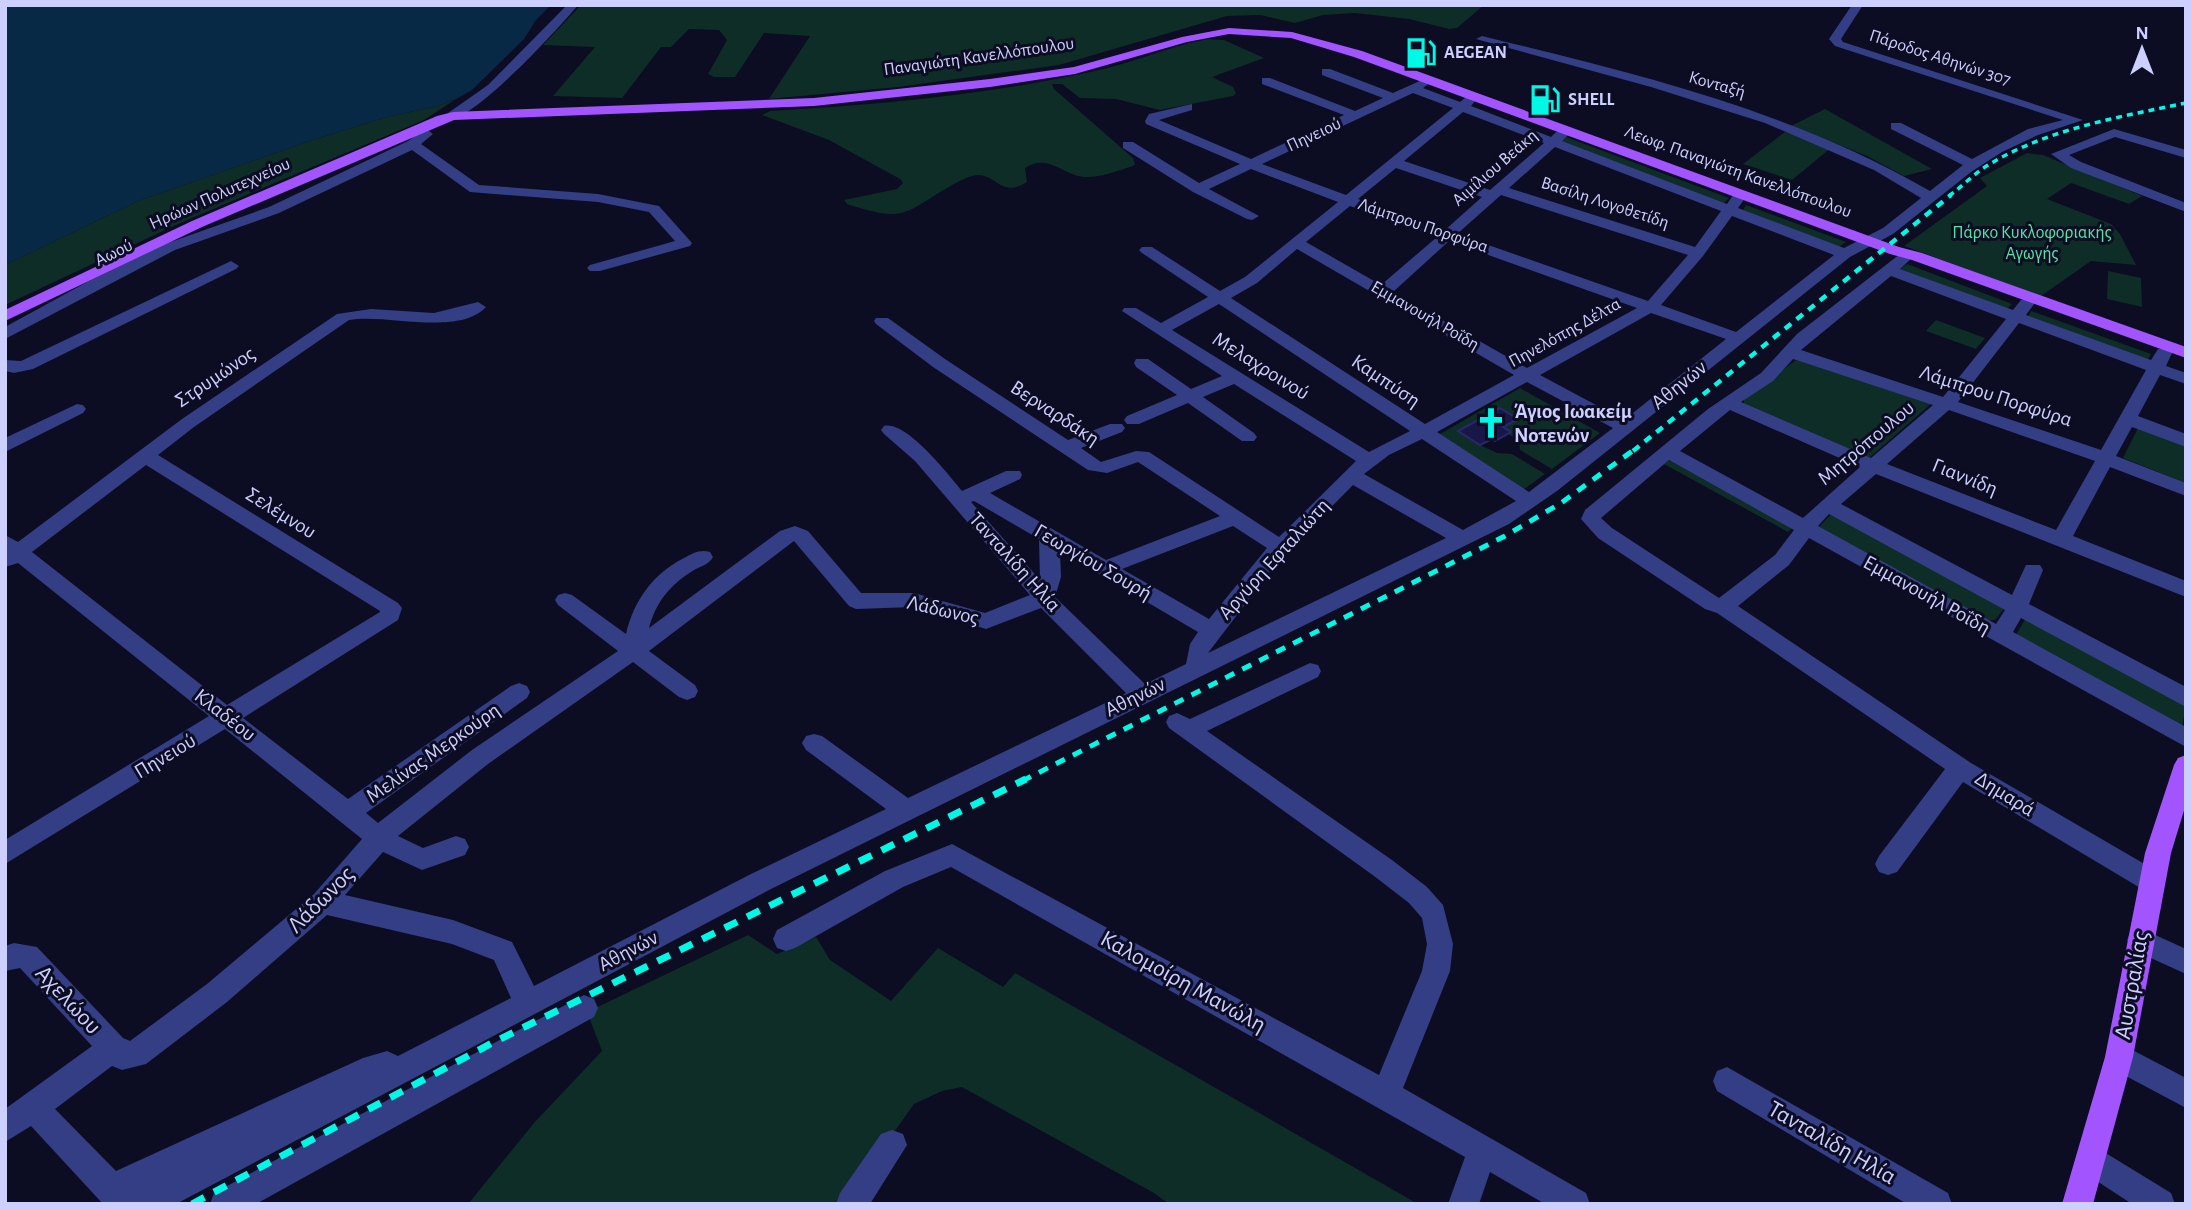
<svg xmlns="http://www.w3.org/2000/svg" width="2191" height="1209" font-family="'Alegreya Sans',sans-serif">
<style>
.green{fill:#0e2d26}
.water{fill:#082945}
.building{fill:#181745;stroke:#292772;stroke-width:2}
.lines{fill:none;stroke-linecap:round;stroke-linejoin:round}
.minor{fill:#333e85;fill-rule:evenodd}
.major{fill:#a254ff;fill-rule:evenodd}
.rail-far3{stroke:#00f8e6;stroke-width:3.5;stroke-dasharray:6 5;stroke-linecap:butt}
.rail-far2{stroke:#00f8e6;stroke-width:4.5;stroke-dasharray:8 7;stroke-linecap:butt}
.rail-far1{stroke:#00f8e6;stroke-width:5;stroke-dasharray:10 9;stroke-linecap:butt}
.rail{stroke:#00f8e6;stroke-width:7;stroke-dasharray:14 11;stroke-linecap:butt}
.labels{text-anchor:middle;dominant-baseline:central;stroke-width:6;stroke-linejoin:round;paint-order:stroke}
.far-poi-label{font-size:18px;font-weight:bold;fill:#cdd0ff;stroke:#0c0c22;text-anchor:start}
.far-street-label{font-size:18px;fill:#cdd0ff;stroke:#0c0c22}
.far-park-label{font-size:18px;fill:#51e7a8;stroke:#0c0c22}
.street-label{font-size:21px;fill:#cdd0ff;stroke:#0c0c22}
.poi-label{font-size:21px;font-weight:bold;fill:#cdd0ff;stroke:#0c0c22;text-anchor:start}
.near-street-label{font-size:24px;fill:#cdd0ff;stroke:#0c0c22}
</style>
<rect width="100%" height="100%" fill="#0c0c22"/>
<g class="green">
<polygon points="581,5 1484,5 1457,28 1449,29 1409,19 1355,13 1323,15 1295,23 1260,15 1227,16 1059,65 898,87 769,99 810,36 764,33 735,77 714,77 708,74 727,40 719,30 689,29 671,47 661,47 622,98 553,96 595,47 543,45"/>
<path d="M1209,39l15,1 40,18 -52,19 21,10 3,6 -3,3 -73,14 -44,-11 -36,-1 -18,-14h-10l2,5 79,69 2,6 -2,2c-16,5 -33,12 -49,11 -22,-2 -36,-24 -59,-9l2,14c-26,16 -29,-7 -50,-7 -9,1 -17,6 -25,10 -50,29 -45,38 -105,19l-3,-4 53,-11 6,-6 -3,-4 -71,-39 -67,-25 8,-4c106,-6 216,-16 320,-39 41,-8 78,-26 119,-33z"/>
<polygon points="456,99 424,120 178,224 5,305 5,265 138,201 313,140 390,116 435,107"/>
<polygon points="1825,109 1932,169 1904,176 1867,156 1791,126"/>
<polygon points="1785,132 1832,147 1792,180 1743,164"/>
<polygon points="1566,137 1729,198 1724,203 1561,141"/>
<polygon points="2027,153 2043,155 2142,196 2129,204 2071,183 2047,199 2111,224 2120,234 2136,265 2091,261 2041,296 1904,246 1987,186 1980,178"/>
<polygon points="1746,205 1846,242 1839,247 1743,210"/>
<polygon points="1907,264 2012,304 2007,309 1900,269"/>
<polygon points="2108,271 2141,278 2142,307 2107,299"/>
<polygon points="2031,311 2151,354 2147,361 2028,317"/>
<polygon points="1936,320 1985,338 1976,349 1926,331"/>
<polygon points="1796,360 1932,403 1869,458 1744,404 1744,398"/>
<polygon points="1520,388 1600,433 1552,469 1520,450 1519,441 1508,434 1511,432 1503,427 1518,419 1500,408 1459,430 1480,445 1497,453 1512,454 1545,474 1523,490 1435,437"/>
<polygon points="2138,428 2186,446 2186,483 2123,458"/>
<polygon points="1669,460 1792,528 1788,532 1664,464"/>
<polygon points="1833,512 2006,606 1995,620 1987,620 1818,528"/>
<polygon points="2026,618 2186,704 2182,728 2015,636"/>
<polygon points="748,935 777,954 816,937 830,960 891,1001 938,948 1003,987 1015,973 1418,1204 1169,1204 1154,1193 962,1087 942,1091 914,1104 843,1204 468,1204 534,1123 602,1051 587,1012"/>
</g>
<polygon class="water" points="5,5 551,5 536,20 524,39 472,90 456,99 435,107 390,116 313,140 138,201 5,265"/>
<polygon class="building" points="1500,408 1518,419 1503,427 1511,432 1495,441 1492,439 1480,445 1458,431"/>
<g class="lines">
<g class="minor">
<path d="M567,5h11c-17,21 -106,118 -130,114v-6l40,-28z"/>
<path d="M1852,5h11l-22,34 2,3 240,78 -45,15 -36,17 -31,20 -78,62 -43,23 -293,234 -48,33 -740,366 -593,314h-73l-72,-78 -26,16v-33l87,-63 -72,-78 -15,3v-25l9,-3 23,4 86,91 7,3 77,-57 107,-90 48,-55 -137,-110 -220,135v-24l204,-124 -191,-153 -13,4v-32l13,7 164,-123 155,-105 34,-5 63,4 44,-11 8,5c-28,30 -101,6 -137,13l-155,107 -36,28 240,148 4,5 -4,12 -155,98 105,81 163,-113 8,-3 8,3 3,6 -3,6 -161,115 12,10 94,-73 146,-99 -60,-46 -3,-5 3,-5 7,-2 7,2 54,39c8,-34 27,-60 58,-76 9,-5 16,-9 26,-6l3,5c-4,7 -11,9 -19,13 -23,14 -38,31 -45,58l131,-97 15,-5 13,5 53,62h53l71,20 45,-18 -115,-134 -31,-27 -3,-4 3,-4c22,-6 64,48 78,65l44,-20h14l2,4 -2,4 -30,14 116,67 114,-44 -82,-54 -31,11 -19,-3 -155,-103 -57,-43 -2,-3 2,-3h12l57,41 123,81 42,-16h12l3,4 -3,4 -41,16 20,14 35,-11 13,1 130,85 77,-76 -122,-77 -31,13 51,36 3,4 -3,4h-12l-54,-38 -49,21h-12l-3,-4 3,-4 50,-21 -41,-28 -2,-4 2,-4h12l43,30 31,-13 -100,-65 2,-3h12l25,15 47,-26 -66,-44 -3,-3 3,-3h10l68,44 25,-14 93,-75 -87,-33 -42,20 50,27 -7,4 -5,-1 -54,-27 -70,-44v-6h10l66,41 41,-19 -94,-40 -1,-3 4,-7 43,-10v6l-33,10 92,39 93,-44 -82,-31v-6h8l85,33 28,-13 -61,-23v-6h8l63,24 31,-14 6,4 -7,5 37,14 5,-4h8l2,3 -4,5 80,31 5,-5h10l2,3 -6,6 165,63 9,-13h10l2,3 -10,14 106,40 39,-20 38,-30 -47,-28 -109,-47 -114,-36 -175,-48 6,-3c154,38 309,74 448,155l33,-26 -72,-36v-6h10l71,36 56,-30 35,-9 -228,-74 -6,-7zM1413,93l40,15 -107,87 -84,-31zM1463,112l81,31 -54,47 -86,-29zM1555,147l166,64 -26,36 -186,-59zM1396,168l86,29 -37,33 -87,-31zM1501,195l187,60 -40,46 -191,-67zM1350,206l87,31 -56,48 -75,-43zM1732,216l102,39 -98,77 -75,-27 42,-49zM1449,241l188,67 -110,60 -134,-76zM1297,249l217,126 -89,49 -194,-126 26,-15zM1219,304l191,127 -41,21 -197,-122zM1651,313l75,26 -102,81 -84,-45zM1527,382l86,46 -84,64 -92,-60zM1422,439l94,62 -53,29 -99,-56 25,-19zM146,465l234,146v1l-153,93 -195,-153zM1353,485l93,53 -238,115 70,-92zM974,501l65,38 1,41 -69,-78zM1233,526l34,22 -58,71 -87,-50zM794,541l55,65 7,3 58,-2 72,22 55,-21 85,85 -218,105 -86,-62 -8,-2 -8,2 -4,7 4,7 80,59 -135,65 -217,112 -22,-44 -59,-22 -108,-25 38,-43 39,18 43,-15 4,-8 -4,-8 -9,-3 -33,12 -25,-12 90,-72 145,-102 46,35 8,3 8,-3 3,-6 -3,-6 -46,-34zM1060,551l138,81 -8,12 -4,20 -41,20 -90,-87 6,-20zM327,915l125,29 42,16 17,38 -113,58 -11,-5 -24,7 -247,113 -61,-62 57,-43 10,4 24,-6 81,-62z"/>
<polygon points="420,124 433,134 421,144 479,185 598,194 659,206 692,243 690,246 600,271 590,271 587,268 590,265 675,241 649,212 598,202 470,192 412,150 279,213 175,250 5,339 5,327 89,281 165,244 269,207 408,141 418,134 413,128"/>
<polygon points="2114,129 2186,150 2186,158 2115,137 2069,155 2081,162 2186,203 2186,212 2071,168 2051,154"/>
<path d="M1905,252l8,5 -13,12 113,41 8,-10h12l2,3 -9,12 125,45 7,-11h12l2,4 -6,13 20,7v11l-26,-9 -22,41 48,18v13l-54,-20 -16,29 70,27v13l-76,-29 -37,69 113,45v16l-310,-123 -35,30 171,91 14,-30h14l3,5 -14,34 157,83v20l-165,-89 -8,14 173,95v20l-377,-209 -20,27 -51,41 233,157 189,110 4,8 -4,8 -9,3 -9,-3 -179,-107 -66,90 -9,3 -9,-3 -4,-8 4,-8 66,-87 -228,-156 -12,-4 -107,-71 -17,-19 4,-9 123,-101 53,-36 36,-39 103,-80zM1891,276l115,43 -63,78 -142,-47zM2019,323l127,47 -45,80 -143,-48zM1793,359l140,46 -62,53 -130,-56 32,-21zM1730,410l130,57 -57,51 -123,-67zM1949,410l146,51 -39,69 -169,-66zM1669,460l125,70 -19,25 -56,43 -107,-70 -11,-10zM1829,514l176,96 -9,14 -178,-98z"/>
<polygon points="231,261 239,266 236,269 33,369 14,373 5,371 5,360 21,361"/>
<polygon points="77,404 83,405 86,409 83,413 5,452 5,438"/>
<polygon points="1310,663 1318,665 1321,671 1318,677 1207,731 1392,860 1427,887 1443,905 1453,944 1450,971 1403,1088 1586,1193 1590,1204 1545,1204 1490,1172 1479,1204 1448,1204 1465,1157 951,867 903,887 795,948 786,951 777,948 773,939 777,930 885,871 952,844 1379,1075 1422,971 1427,944 1422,918 1409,903 1374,876 1169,728 1166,722 1169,716 1177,713 1190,719"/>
<polygon points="2140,928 2186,949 2186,974 2131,949 2127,940 2131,931"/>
<polygon points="584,995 594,999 598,1008 594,1017 256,1204 210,1204 214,1193"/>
<polygon points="2119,1043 2186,1078 2186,1108 2109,1067 2105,1057 2109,1047"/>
<polygon points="1727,1067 1948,1193 1952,1204 1907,1204 1717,1091 1713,1081 1717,1071"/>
<polygon points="892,1130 903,1134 907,1145 870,1204 836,1204 840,1193 881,1134"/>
<polygon points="2091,1144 2171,1193 2175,1204 2132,1204 2080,1170 2076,1159 2080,1148"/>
</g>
<g class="major">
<polygon points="1229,28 1292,32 1362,51 1899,247 1922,253 2186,347 2186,358 1912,260 1890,254 1354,57 1291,38 1229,34 1187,42 1075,74 990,87 814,106 454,120 202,227 5,321 5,310 192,221 437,116 453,112 814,98 990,79 1074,67 1182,37"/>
<polygon points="2186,755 2186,804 2171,853 2133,1057 2093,1204 2062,1204 2105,1057 2145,853 2174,765 2178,758"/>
</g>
<path class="rail-far3" d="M1949,196c11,-8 22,-19 33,-27 59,-39 137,-52 204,-66"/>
<polyline class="rail-far2" points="1633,451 1951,195"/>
<polyline class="rail-far1" points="1022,781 1505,536 1561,503 1635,449"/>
<polyline class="rail" points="192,1204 492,1043 1026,779"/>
</g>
<defs>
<symbol id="fuel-bare" viewBox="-9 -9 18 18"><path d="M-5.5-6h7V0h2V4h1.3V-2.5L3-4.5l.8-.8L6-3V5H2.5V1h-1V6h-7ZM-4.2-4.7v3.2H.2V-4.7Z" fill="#00f8e6" stroke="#0c0c22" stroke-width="2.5" paint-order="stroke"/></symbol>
<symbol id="church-bare" viewBox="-9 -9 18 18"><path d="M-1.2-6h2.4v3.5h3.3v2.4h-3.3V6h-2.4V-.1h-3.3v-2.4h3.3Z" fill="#00f8e6" stroke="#0c0c22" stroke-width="2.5" paint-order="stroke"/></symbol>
</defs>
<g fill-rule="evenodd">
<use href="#fuel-bare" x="1399" y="31" width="44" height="44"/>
<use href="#fuel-bare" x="1523" y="78" width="44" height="44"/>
<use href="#church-bare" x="1469" y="401" width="44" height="44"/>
</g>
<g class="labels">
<g class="far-poi-label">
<text x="1444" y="53">AEGEAN</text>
<text x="1568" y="100">SHELL</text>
</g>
<g class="far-street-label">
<text transform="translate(979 57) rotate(-8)">Παναγιώτη Κανελλόπουλου</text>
<text transform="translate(1940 58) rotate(18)">Πάροδος Αθηνών 307</text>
<text transform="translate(1717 85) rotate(16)">Κονταξή</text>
<text transform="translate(1314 135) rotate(-25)">Πηνειού</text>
<text transform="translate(1495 168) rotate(-41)">Αιμίλιου Βεάκη</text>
<text transform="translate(1738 172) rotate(20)">Λεωφ. Παναγιώτη Κανελλόπουλου</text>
<text transform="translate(220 194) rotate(-24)">Ηρώων Πολυτεχνείου</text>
<text transform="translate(1605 203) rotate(18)">Βασίλη Λογοθετίδη</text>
<text transform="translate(1423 226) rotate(19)">Λάμπρου Πορφύρα</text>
<text transform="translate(114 253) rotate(-26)">Αωού</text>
<text transform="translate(1425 316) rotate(30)">Εμμανουήλ Ροΐδη</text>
<text transform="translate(1565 333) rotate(-29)">Πηνελόπης Δέλτα</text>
</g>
<g class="far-park-label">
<text x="2032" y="233">Πάρκο Κυκλοφοριακής<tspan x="2032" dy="21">Αγωγής</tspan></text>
</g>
<g class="street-label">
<text transform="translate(1261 366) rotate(32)">Μελαχροινού</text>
<text transform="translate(215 377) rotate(-34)">Στρυμώνος</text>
<text transform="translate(1386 381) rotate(34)">Καμπύση</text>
<text transform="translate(1679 385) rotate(-39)">Αθηνών</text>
<text transform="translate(1996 396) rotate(18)">Λάμπρου Πορφύρα</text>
<text transform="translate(1055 413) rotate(33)">Βερναρδάκη</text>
<text transform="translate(1866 443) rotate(-40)">Μητρόπουλου</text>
<text transform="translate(1965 477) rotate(22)">Γιαννίδη</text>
<text transform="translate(281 513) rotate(32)">Σελέμνου</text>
<text transform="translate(1274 559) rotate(-48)">Αργύρη Εφταλιώτη</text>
<text transform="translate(1015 562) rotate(48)">Τανταλίδη Ηλία</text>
<text transform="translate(1093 562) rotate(30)">Γεωργίου Σουρή</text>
<text transform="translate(1927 595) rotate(29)">Εμμανουήλ Ροΐδη</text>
<text transform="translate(943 610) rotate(13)">Λάδωνος</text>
<text transform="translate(1135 697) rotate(-26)">Αθηνών</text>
<text transform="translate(225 715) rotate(38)">Κλαδέου</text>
<text transform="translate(433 753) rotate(-35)">Μελίνας Μερκούρη</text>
<text transform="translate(165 756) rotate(-31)">Πηνειού</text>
<text transform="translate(2005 794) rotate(32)">Δημαρά</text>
<text transform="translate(628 951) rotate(-28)">Αθηνών</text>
</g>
<g class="poi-label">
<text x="1514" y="411">Άγιος Ιωακείμ<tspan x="1514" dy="24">Νοτενών</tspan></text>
</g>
<g class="near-street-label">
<text transform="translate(321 900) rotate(-45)">Λάδωνος</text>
<text transform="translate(1183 982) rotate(29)">Καλομοίρη Μανώλη</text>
<text transform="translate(2132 985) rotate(-80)">Αυστραλίας</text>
<text transform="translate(68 1000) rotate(47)">Αχελώου</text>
<text transform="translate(1832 1143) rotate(30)">Τανταλίδη Ηλία</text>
</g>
</g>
<rect width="2191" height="1209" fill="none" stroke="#cdd0ff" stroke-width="14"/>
<g transform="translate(2142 49)" stroke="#0c0c22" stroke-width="5" paint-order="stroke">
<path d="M0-5L12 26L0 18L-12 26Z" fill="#cdd0ff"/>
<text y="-10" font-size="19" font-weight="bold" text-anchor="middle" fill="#cdd0ff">N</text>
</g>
</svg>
